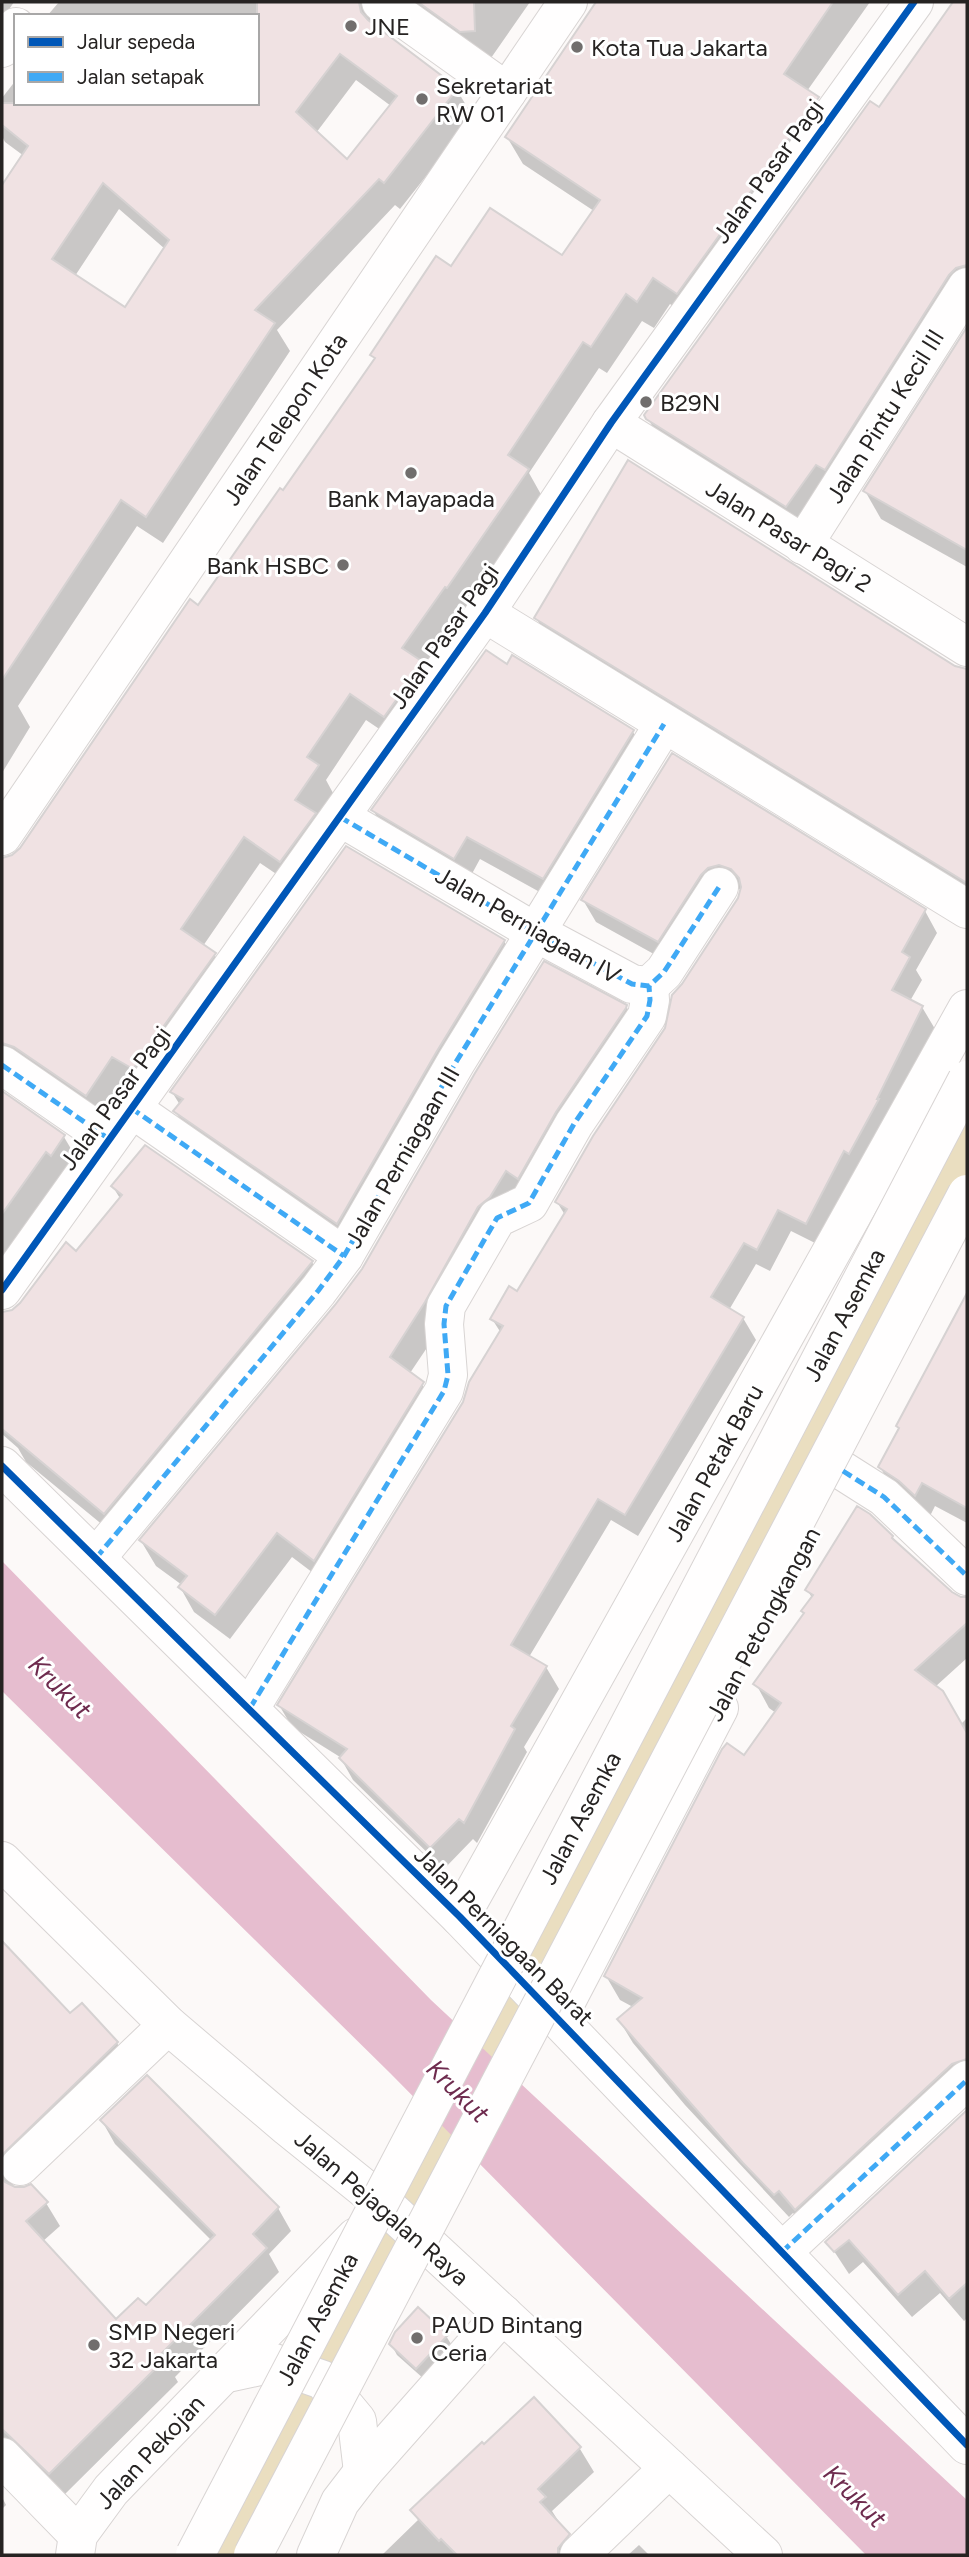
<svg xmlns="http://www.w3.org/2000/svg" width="969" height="2557" font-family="Figtree,sans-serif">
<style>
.green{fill:#eadec0}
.water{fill:#e6bdcf}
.shadow{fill:#0003;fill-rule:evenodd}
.building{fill:#f0e2e3;stroke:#d6d2d2;stroke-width:2;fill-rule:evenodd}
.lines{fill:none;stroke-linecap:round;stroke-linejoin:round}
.minor-casing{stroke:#d8d4d3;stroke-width:40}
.major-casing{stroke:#d8d4d3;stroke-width:40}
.minor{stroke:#fffefe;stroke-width:38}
.major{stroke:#fffefe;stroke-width:38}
.major-bridge-casing{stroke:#d8d4d3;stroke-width:40;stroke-linecap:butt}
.major-bridge{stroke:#fffefe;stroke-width:38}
.quiet{stroke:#3fa9f5;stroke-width:5;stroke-dasharray:10 5;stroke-linecap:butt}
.cycleway-casing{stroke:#fff;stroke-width:11}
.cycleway{stroke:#0057b8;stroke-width:7}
.poi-dot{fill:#716e6d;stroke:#fff;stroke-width:2.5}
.labels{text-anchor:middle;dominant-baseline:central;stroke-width:6;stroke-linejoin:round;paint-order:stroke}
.poi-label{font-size:24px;fill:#262322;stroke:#fff;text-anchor:start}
.street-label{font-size:24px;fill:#262322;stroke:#fff}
.water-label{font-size:26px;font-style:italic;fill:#6e2b4e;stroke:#fff}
</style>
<rect width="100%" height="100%" fill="#fcf9f8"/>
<polygon class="green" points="967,1080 967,1194 253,2555 196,2555"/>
<polygon class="water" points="2,1561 431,2000 967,2500 967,2555 866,2555 390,2073 2,1691"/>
<g class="shadow">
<polygon points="2,2 14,2 2,20"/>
<path d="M59,2h471l-39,56 -113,-40 -3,9 82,63 16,27 -73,92 -5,-4 -118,125 13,21 -127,192 -26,-17 -119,180 12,21 -28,46v-584l22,-33 -19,-14 -3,-6v-38l14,-18v23h241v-87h-210zM356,80l35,26 -44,56 -31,-29zM119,209l46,40 -40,61 -50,-34z"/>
<polygon points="597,2 870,2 807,91 817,98 833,126 693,320 670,304 654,328 642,321 607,373 599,368 529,473 543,498 463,614 461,613 424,667 400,743 366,720 326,780 333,793 297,888 260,863 203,946 214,954 230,981 102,1123 2,1078 2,890 9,879 2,866 2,859 12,858 21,849 283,492 375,360 373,355 452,268 563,258 594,211 523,164 507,137"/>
<polygon points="954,2 967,2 967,300 802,534 664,447 646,415 880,110"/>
<polygon points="967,331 967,567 881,519 865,491"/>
<polygon points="536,618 967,670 967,900 552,645"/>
<polygon points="512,658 633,732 646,754 556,901 480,859 468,881 386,833 373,810 507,667"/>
<polygon points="672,756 925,911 937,933 916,970 922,980 910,1001 922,1007 935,1029 819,1245 791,1231 770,1271 756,1264 729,1310 743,1318 756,1340 638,1536 611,1520 529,1657 546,1667 559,1689 524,1747 527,1752 477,1843 473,1839 444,1869 353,1780 340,1757 292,1727 279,1705 464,1403 501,1333 492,1319 518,1293 565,1215 557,1202 667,1029 684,985 739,899 742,890 733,887 670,963 596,922 583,900"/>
<polygon points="504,941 516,962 349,1244 187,1131 175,1111 180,1105 172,1092"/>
<polygon points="626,1006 640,1031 410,1373 422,1384 437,1409 329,1585 292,1557 230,1639 194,1612 180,1587 182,1585 156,1566 141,1541"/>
<polygon points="2,1093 64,1137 80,1164 2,1302"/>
<polygon points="113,1187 312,1262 327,1290 121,1540 26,1462 18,1448 2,1434 2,1313 12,1311 76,1253 121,1200"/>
<polygon points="967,1296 967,1523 935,1506 929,1518 894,1491 880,1467 900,1429 898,1426"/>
<polygon points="892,1537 951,1594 961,1599 967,1599 967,1658 935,1687 961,1724 967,1718 967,2079 810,2232 793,2213 789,2217 685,2105 633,2043 619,2020 633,2007 620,2000 606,1976 745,1757 776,1713 769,1708 756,1684 805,1614 813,1599 807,1590"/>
<polygon points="2,1939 7,1948 70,2016 82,2005 117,2043 130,2066 18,2174 11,2188 46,2203 60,2226 42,2242 116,2322 146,2307 212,2241 115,2144 102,2121 147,2078 278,2208 291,2231 269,2254 279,2272 175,2377 178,2382 63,2496 2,2463"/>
<polygon points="967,2112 967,2318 964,2321 940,2293 912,2317 863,2262 849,2274 828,2242"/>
<polygon points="446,2336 453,2347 424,2379 397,2355 391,2344"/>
<polygon points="534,2400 580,2449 594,2472 552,2511 580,2555 382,2555 418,2520 412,2511"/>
<polygon points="2,2497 6,2505 2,2509"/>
<polygon points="639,2545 649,2555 628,2555"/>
</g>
<g class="building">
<path d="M257,2h102l2,10 7,8 90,68 -74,95 -5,-4 -124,131 20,13 -129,194 -25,-17 -119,180v-495l26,-39 -26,-21v-22h255zM340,54l57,42 -50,63 -51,-47zM103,183l66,57 -44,67 -73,-48z"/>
<polygon points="418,2 474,2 475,31 460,32"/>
<polygon points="596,2 833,2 784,74 819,97 677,294 653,278 637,302 626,294 591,347 583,342 508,455 529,469 447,588 445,587 402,648 423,662 384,717 350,694 307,757 319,765 295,800 316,813 280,862 244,837 181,929 216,953 133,1069 112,1057 86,1096 14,1047 2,1043 2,858 12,855 20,848 190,599 198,605 280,488 283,490 375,358 370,355 436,256 451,266 490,208 562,255 600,200 505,137"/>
<polygon points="953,2 967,2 967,265 956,268 949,275 825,470 816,465 786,507 646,419 644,415 870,101 879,107"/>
<polygon points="967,327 967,550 863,491"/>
<polygon points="628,460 955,666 967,669 967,883 534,618"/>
<polygon points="486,650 507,664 512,655 634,730 543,879 467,837 454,859 371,810"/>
<polygon points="672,753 926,909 902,952 910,957 892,990 923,1006 877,1099 879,1099 849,1154 844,1151 806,1224 778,1210 757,1250 744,1243 711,1297 744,1317 625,1515 598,1499 571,1544 511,1645 547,1666 511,1726 515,1729 464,1823 459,1819 430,1848 339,1758 347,1749 277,1705 463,1402 469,1382 503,1326 490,1319 509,1286 517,1291 567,1209 555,1202 593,1136 665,1028 672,995 682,984 738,898 741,887 739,878 731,869 719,865 708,868 701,875 658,942 581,900"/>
<polygon points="346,846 505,940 437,1051 337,1224 173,1111 183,1099 170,1092"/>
<polygon points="544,961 627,1005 626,1008 556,1112 518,1179 506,1171 490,1197 478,1207 425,1302 390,1357 424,1382 314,1561 277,1533 215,1615 178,1587 187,1576 139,1540 335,1305 362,1269 475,1073"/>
<polygon points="2,1091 65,1135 51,1156 46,1152 2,1214"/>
<polygon points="145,1145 313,1261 104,1514 2,1429 2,1312 12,1310 20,1303 66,1242 76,1251 122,1195 111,1186"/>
<polygon points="967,1293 967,1508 922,1483 915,1496 899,1481 878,1467 899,1428 896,1426"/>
<polygon points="857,1506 870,1514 893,1536 892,1538 952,1592 961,1597 967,1597 967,1623 915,1670 943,1691 967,1733 967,2059 952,2064 795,2210 779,2191 774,2195 743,2163 617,2019 642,1998 604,1976 722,1749 727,1743 744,1755 781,1703 753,1684 804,1613 801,1611 813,1595 805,1590"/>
<polygon points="2,1941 70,2013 82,2003 118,2042 2,2155"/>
<polygon points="147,2075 279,2207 253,2234 267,2248 161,2354 166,2358 49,2474 2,2429 2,2177 5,2182 15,2187 24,2187 31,2184 48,2202 26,2221 116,2319 138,2298 146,2305 215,2235 100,2120"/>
<polygon points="967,2110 967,2283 949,2299 925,2271 898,2295 849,2240 834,2252 825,2242"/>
<polygon points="418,2307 448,2335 416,2369 389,2344 395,2332"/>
<polygon points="534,2397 581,2447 538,2489 546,2497 540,2502 570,2534 558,2548 558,2555 457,2555 441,2539 439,2541 410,2510 482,2442 484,2444"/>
</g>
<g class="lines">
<defs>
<g id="minor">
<polyline points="381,2 507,92"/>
<polyline points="611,423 967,647"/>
<polyline points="803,545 967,287"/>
<polyline points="485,613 967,909"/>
<polyline points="340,817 535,932 632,984 649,986 664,972 719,887"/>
<polyline points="2,836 568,2"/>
<polyline points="2,1065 109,1139"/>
<polyline points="131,1108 344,1256"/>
<polyline points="2,1290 485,613 611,423 914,2"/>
<polyline points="2,1466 460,1917 967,2445"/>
<polyline points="843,1471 884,1497 967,1576"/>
<polyline points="96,1558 318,1291 344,1256 456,1062 664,724"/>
<polyline points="250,1708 444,1391 448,1375 444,1324 446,1306 497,1218 529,1203 574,1124 647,1016 650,1000 649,986"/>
<polyline points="2,1861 168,2025 288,2127 386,2206 763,2555"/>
<polyline points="460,1917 967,1009"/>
<polyline points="558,2017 719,1708"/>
<polyline points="20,2166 168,2025"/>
<polyline points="782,2252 967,2080"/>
<polyline points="223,2374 274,2363 323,2380 357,2421 363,2472"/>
<polyline points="2,2457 78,2535"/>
<polyline points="75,2555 78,2535 111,2490 356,2237"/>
<polyline points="316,2555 340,2502 363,2472 503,2314"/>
<polyline points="579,2555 669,2468"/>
</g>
<polyline id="major" points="2,48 16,27"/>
</defs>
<use href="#minor" class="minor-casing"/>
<use href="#major" class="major-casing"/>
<use href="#minor" class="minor"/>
<use href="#major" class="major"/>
<defs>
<g id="major-bridge">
<polyline points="195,2555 967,1080"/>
<polyline points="253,2555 967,1194"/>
</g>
</defs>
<use href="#major-bridge" class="major-bridge-casing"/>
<use href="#major-bridge" class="major-bridge"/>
<g class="quiet">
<polyline points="340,817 535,932 632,984 649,986 664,972 719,887"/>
<polyline points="2,1065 109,1139"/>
<polyline points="131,1108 344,1256"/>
<polyline points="843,1471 884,1497 967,1576"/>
<polyline points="96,1558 318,1291 344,1256 456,1062 664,724"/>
<polyline points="250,1708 444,1391 448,1375 444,1324 446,1306 497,1218 529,1203 574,1124 647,1016 650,1000 649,986"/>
<polyline points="782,2252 967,2080"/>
</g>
<defs>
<g id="cycleway">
<polyline points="2,1290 485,613 611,423 914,2"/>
<polyline points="2,1466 460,1917 967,2445"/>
</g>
</defs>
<use href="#cycleway" class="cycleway-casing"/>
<use href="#cycleway" class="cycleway"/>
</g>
<g class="poi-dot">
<circle cx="351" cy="26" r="7"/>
<circle cx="577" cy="47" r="7"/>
<circle cx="422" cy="99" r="7"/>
<circle cx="646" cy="402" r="7"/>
<circle cx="411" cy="473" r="7"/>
<circle cx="343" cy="565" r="7"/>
<circle cx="417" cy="2338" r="7"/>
<circle cx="94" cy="2345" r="7"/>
</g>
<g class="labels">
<g class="poi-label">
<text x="365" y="26">JNE</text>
<text x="591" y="47">Kota Tua Jakarta</text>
<text x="436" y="85">Sekretariat<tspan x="436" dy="28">RW 01</tspan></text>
<text x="660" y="402">B29N</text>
<text x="411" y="498" text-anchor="middle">Bank Mayapada</text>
<text x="329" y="565" text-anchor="end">Bank HSBC</text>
<text x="431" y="2324">PAUD Bintang<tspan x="431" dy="28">Ceria</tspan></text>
<text x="108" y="2331">SMP Negeri<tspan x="108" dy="28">32 Jakarta</tspan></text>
</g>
<g class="street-label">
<text transform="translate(768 171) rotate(-54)">Jalan Pasar Pagi</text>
<text transform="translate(885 416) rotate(-58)">Jalan Pintu Kecil III</text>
<text transform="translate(285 419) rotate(-56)">Jalan Telepon Kota</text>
<text transform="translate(789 536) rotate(32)">Jalan Pasar Pagi 2</text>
<text transform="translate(444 636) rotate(-55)">Jalan Pasar Pagi</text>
<text transform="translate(528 925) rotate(30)">Jalan Perniagaan IV</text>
<text transform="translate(115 1098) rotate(-54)">Jalan Pasar Pagi</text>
<text transform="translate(402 1157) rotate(-60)">Jalan Perniagaan III</text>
<text transform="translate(844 1315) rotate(-62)">Jalan Asemka</text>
<text transform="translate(714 1463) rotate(-61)">Jalan Petak Baru</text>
<text transform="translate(763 1624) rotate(-62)">Jalan Petongkangan</text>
<text transform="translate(580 1818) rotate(-62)">Jalan Asemka</text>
<text transform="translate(504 1936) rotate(45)">Jalan Perniagaan Barat</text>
<text transform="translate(382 2208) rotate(41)">Jalan Pejagalan Raya</text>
<text transform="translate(317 2319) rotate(-62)">Jalan Asemka</text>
<text transform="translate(150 2452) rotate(-47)">Jalan Pekojan</text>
</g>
<g class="water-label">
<text transform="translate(60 1687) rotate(45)">Krukut</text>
<text transform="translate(458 2091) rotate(45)">Krukut</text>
<text transform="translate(855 2496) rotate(45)">Krukut</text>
</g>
</g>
<rect width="969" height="2557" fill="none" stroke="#262322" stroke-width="7"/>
<rect x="14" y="14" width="245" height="91" fill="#ffffff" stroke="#a8a7a7" stroke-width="2"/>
<rect x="28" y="37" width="35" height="10" fill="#0057b8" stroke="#a8a7a7" stroke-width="2"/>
<text x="77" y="49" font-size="21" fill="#262322">Jalur sepeda</text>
<rect x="28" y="72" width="35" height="10" fill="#3fa9f5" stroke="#a8a7a7" stroke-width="2"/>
<text x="77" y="84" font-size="21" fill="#262322">Jalan setapak</text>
</svg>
